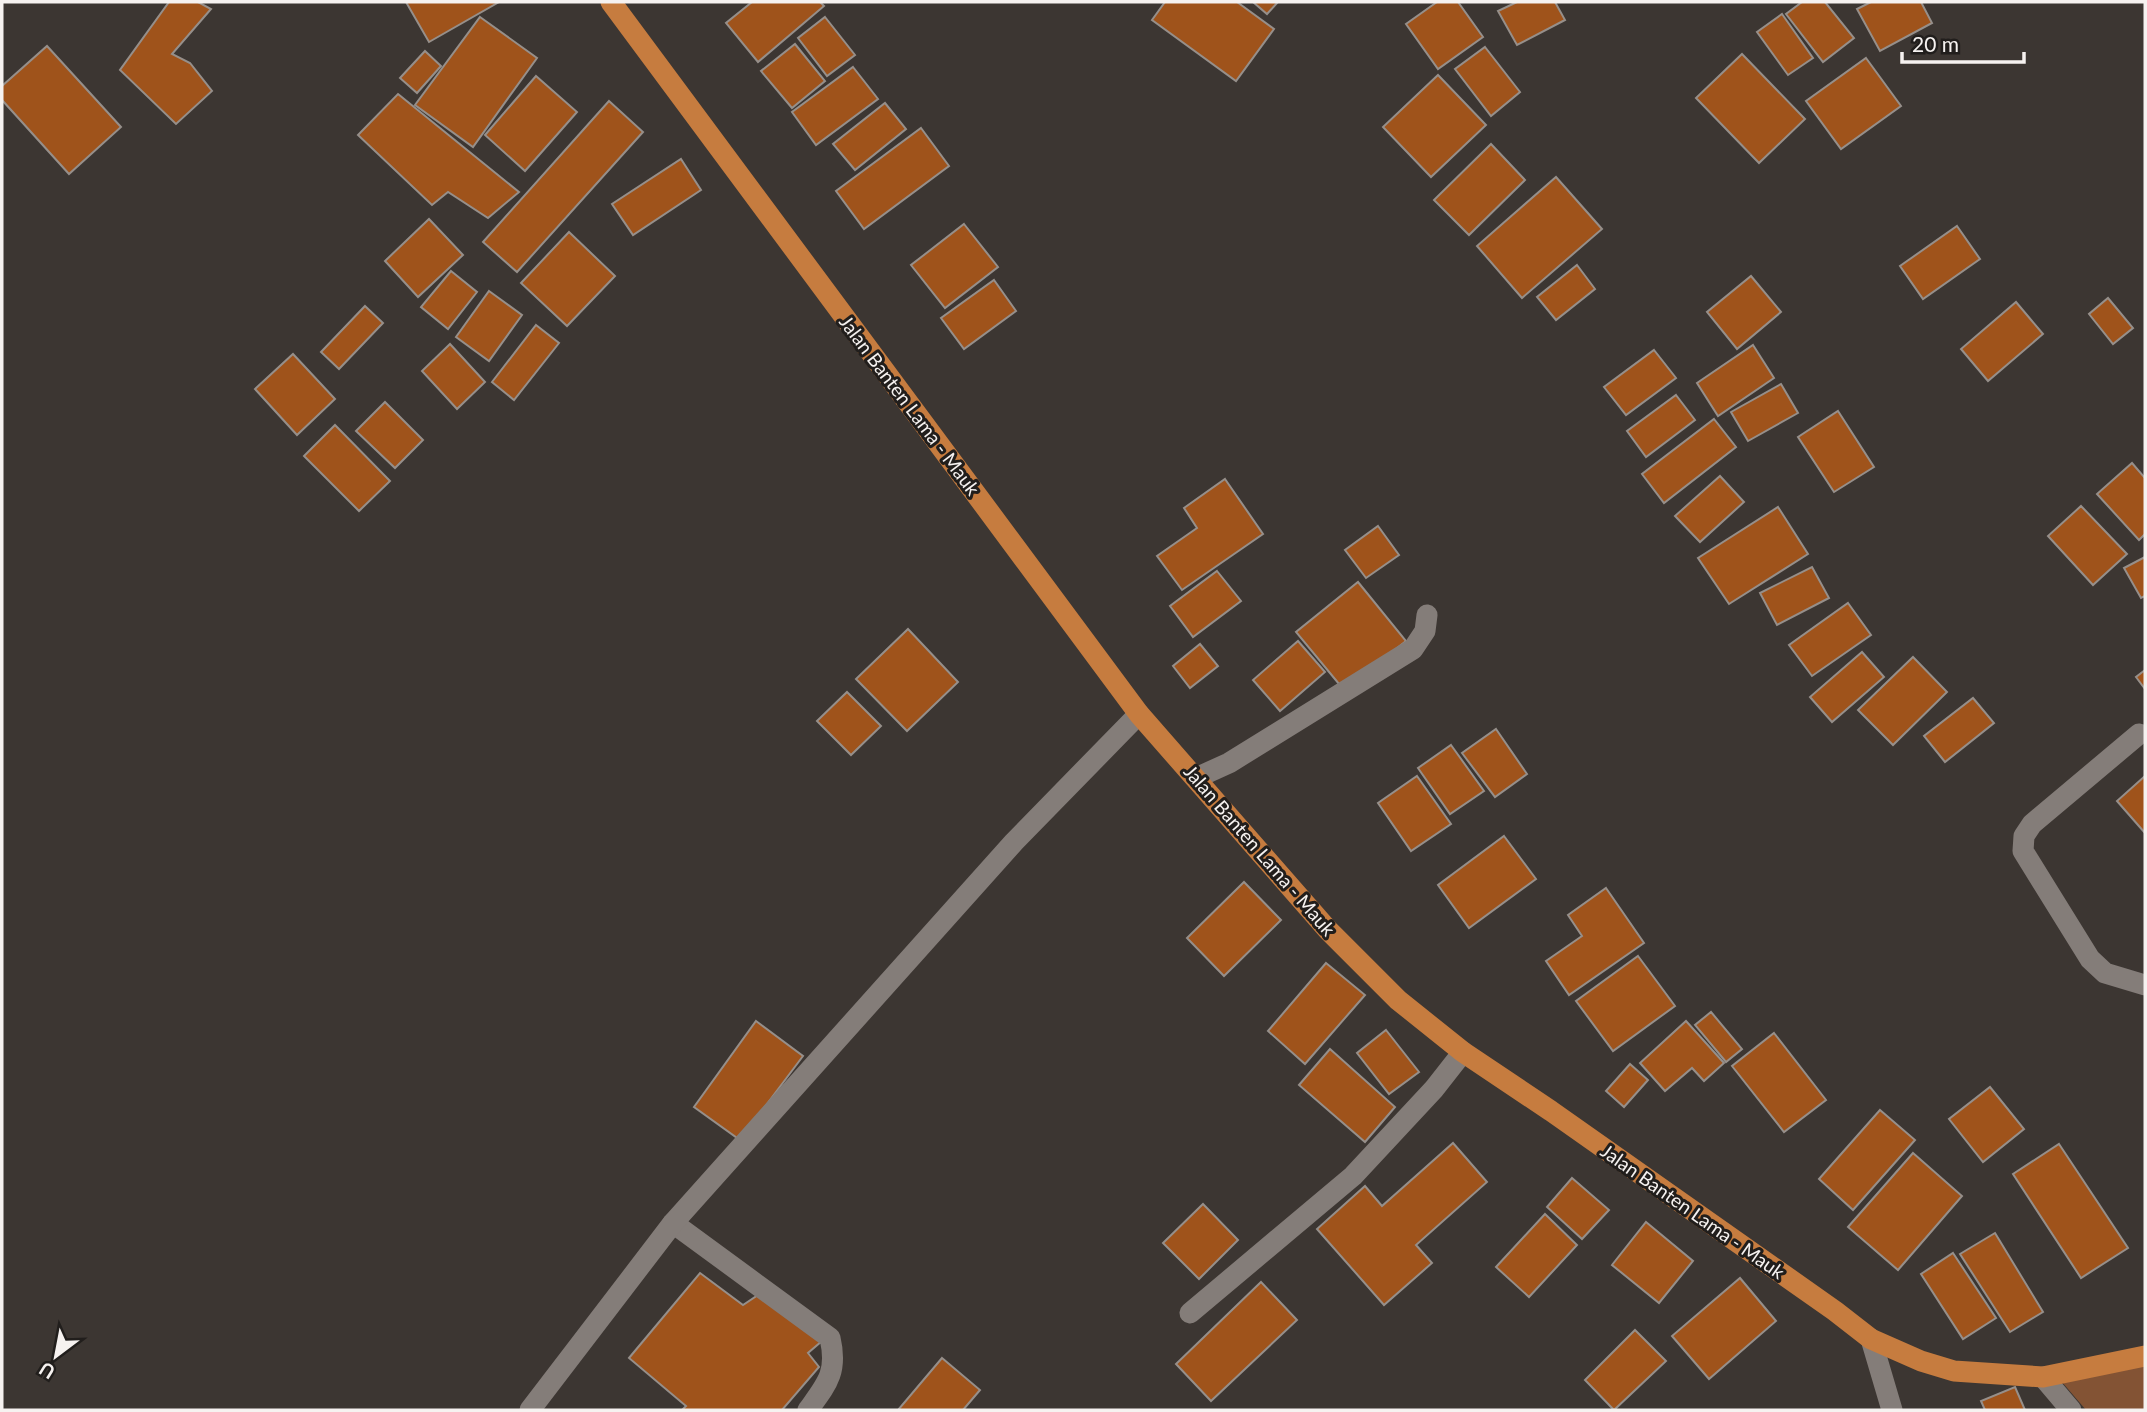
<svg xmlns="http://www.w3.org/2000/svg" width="2147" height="1412" font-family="Lato,sans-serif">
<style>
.green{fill:#835334}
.building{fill:#9f531b;stroke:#968f8a;stroke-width:2}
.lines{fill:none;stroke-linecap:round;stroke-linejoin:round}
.minor{stroke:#847d79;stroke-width:21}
.major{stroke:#c67c3f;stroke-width:21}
.labels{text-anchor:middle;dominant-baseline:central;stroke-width:6;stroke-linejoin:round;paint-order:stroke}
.street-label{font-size:19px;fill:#f6f2f0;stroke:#211e1c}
</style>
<rect width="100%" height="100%" fill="#3c3632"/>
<polygon class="green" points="2145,1365 2145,1410 2086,1410 2062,1382"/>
<g class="building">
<polygon points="169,2 198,2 211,9 172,54 190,63 212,91 176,124 120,70"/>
<polygon points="406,2 499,2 429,42"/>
<polygon points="752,2 820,2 824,6 758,62 726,23"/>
<polygon points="1165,2 1237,2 1274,29 1236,81 1152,20"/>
<polygon points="1253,2 1278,2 1267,14"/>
<polygon points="1437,2 1458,2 1483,37 1438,69 1406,24"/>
<polygon points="1517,2 1555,2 1565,20 1517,45 1498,11"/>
<polygon points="1802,2 1825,2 1854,38 1823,62 1786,14"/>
<polygon points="1871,2 1921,2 1932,23 1880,51 1857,9"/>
<polygon points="1782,14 1813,58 1788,75 1757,32"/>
<polygon points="480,17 537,58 473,147 415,105"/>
<polygon points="825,17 855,55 827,76 798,38"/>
<polygon points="795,44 825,81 792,108 761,71"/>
<polygon points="47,46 121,127 69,174 2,100 2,86"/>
<polygon points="1485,47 1520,92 1491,116 1455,69"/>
<polygon points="425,51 441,66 417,93 400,78"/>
<polygon points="1742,54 1805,119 1759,163 1696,98"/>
<polygon points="1866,58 1901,106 1841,149 1806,101"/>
<polygon points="853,67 878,99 816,145 792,112"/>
<polygon points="1438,75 1486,125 1431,177 1383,127"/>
<polygon points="536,76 577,112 525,171 485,135"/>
<polygon points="398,94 519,192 488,218 448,192 432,205 358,135"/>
<polygon points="609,101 643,132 517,272 483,242"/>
<polygon points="885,103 906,129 855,170 833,144"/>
<polygon points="921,128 949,166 864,229 836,191"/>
<polygon points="1491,144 1525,180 1469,235 1434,200"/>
<polygon points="681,159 701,190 633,235 612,204"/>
<polygon points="1556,177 1602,229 1522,298 1477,246"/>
<polygon points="429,219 463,255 418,297 385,261"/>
<polygon points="964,224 998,267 945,308 911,265"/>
<polygon points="1957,226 1980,259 1923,299 1900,266"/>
<polygon points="569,232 615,276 567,326 521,283"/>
<polygon points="1577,265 1595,289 1556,320 1537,297"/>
<polygon points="451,271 477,292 448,329 421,307"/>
<polygon points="1751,276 1781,312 1737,349 1707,312"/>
<polygon points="994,280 1016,311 964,349 941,318"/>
<polygon points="489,291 522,315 489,361 456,337"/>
<polygon points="2108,298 2133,328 2113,344 2089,314"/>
<polygon points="2016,302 2043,334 1988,381 1961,349"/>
<polygon points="365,306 383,323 339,369 321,352"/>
<polygon points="536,325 559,343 514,400 492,382"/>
<polygon points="450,344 485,382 457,409 422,371"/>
<polygon points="1753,345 1774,378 1718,416 1697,383"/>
<polygon points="1654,350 1676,378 1626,415 1604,387"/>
<polygon points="293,354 335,399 297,435 255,389"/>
<polygon points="1781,384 1798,413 1748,441 1731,412"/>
<polygon points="1676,395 1695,420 1646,457 1627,431"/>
<polygon points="385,402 423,440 395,468 356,431"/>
<polygon points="1838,411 1874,467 1834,492 1798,437"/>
<polygon points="1714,419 1736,447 1664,503 1642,474"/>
<polygon points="335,425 390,481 359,511 304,456"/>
<polygon points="2132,463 2145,478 2145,534 2139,540 2097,494"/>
<polygon points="1720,476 1744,502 1700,542 1675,516"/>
<polygon points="1225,479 1263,534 1182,590 1157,556 1197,528 1184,508"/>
<polygon points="2081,506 2127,554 2093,585 2048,536"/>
<polygon points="1778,507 1808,554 1729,604 1698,558"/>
<polygon points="1378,526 1399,555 1366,578 1345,550"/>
<polygon points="2145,557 2145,596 2141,598 2124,568"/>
<polygon points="1812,567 1829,598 1777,625 1760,593"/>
<polygon points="1217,571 1241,601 1193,637 1170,606"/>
<polygon points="1358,582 1406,641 1344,690 1296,632"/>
<polygon points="1848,603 1871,635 1812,676 1789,645"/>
<polygon points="908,629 958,682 907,731 856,679"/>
<polygon points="1298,641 1325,672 1280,711 1253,680"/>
<polygon points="1200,644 1218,666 1190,688 1173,666"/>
<polygon points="1862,652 1884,677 1832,722 1810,697"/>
<polygon points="1913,657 1947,692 1893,745 1858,710"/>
<polygon points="2145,670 2145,689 2136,677"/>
<polygon points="847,692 881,726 851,755 817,721"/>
<polygon points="1973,698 1994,723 1945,762 1924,736"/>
<polygon points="1496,729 1527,774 1495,797 1462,753"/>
<polygon points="1451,745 1484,791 1450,814 1418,768"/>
<polygon points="1417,776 1451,824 1411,851 1378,803"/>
<polygon points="2145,776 2145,833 2117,801"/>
<polygon points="1504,836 1536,879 1469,928 1438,885"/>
<polygon points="1244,882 1281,920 1224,976 1187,938"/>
<polygon points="1606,888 1644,943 1569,995 1546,961 1582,936 1568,915"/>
<polygon points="1638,956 1675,1006 1613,1051 1576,1001"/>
<polygon points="1326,963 1365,995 1305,1064 1268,1031"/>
<polygon points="1711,1012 1742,1049 1726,1062 1695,1025"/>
<polygon points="756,1021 803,1056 740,1140 694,1107"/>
<polygon points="1686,1021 1724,1063 1704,1081 1692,1068 1665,1091 1640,1063"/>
<polygon points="1386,1030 1419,1072 1389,1094 1357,1053"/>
<polygon points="1774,1033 1826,1100 1784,1132 1732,1066"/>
<polygon points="1330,1049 1395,1107 1365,1142 1299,1085"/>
<polygon points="1630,1064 1648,1080 1624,1107 1606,1091"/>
<polygon points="1990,1087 2024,1129 1983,1162 1949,1119"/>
<polygon points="1880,1110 1915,1140 1853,1210 1819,1179"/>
<polygon points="1453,1143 1487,1182 1416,1245 1432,1263 1384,1305 1317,1229 1365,1186 1382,1206"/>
<polygon points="2059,1144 2128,1248 2081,1278 2013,1174"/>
<polygon points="1913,1153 1962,1196 1898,1270 1848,1227"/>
<polygon points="1572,1178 1609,1210 1582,1239 1547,1207"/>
<polygon points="1203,1204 1238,1240 1199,1279 1163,1243"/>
<polygon points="1545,1214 1577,1245 1529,1297 1496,1267"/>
<polygon points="1646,1222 1693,1261 1659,1303 1612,1265"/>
<polygon points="1995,1233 2043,1312 2010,1332 1960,1254"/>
<polygon points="1953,1253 1996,1318 1963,1339 1921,1274"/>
<polygon points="700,1273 743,1305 761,1293 822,1341 808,1353 819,1367 782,1410 682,1410 686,1406 629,1358"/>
<polygon points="1740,1278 1776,1321 1709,1379 1672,1336"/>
<polygon points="1261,1282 1297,1320 1211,1401 1176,1364"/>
<polygon points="1635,1330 1666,1361 1614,1410 1585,1380"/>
<polygon points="942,1358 980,1390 963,1410 898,1410"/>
<polygon points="2015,1387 2025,1410 1985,1410 1981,1401"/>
</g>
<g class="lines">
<g class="minor">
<polyline points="2139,734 2032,824 2024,836 2023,851 2090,959 2105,973 2145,985"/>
<polyline points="1196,778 1229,763 1413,649 1425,631 1427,615"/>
<path d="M673,1223l157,115c8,34 -3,46 -22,72"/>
<polyline points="1190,1313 1353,1176 1434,1089 1463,1052"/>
<polyline points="1871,1339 1892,1410"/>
<polyline points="2043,1377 2071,1410"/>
<polyline points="530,1410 673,1223 1014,842 1139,714"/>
</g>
<polyline class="major" points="611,2 1139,714 1328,930 1398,1000 1463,1052 1551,1111 1835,1311 1871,1339 1921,1361 1954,1371 2043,1377 2145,1356"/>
</g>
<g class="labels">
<g class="street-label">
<text transform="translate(910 405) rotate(53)">Jalan Banten Lama - Mauk</text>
<text transform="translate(1260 850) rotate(49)">Jalan Banten Lama - Mauk</text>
<text transform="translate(1693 1211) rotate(35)">Jalan Banten Lama - Mauk</text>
</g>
</g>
<rect width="2147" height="1412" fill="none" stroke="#f6f2f0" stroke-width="7"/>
<g transform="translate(56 1356) rotate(212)" stroke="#211e1c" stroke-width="5" paint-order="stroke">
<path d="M0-5L12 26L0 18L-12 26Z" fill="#f6f2f0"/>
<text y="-10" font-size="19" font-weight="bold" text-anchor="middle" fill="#f6f2f0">U</text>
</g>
<path d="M1902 52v10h122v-10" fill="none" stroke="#f6f2f0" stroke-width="3.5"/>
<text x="1912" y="52" font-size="21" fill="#f6f2f0" stroke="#211e1c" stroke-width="5" paint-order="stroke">20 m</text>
</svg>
